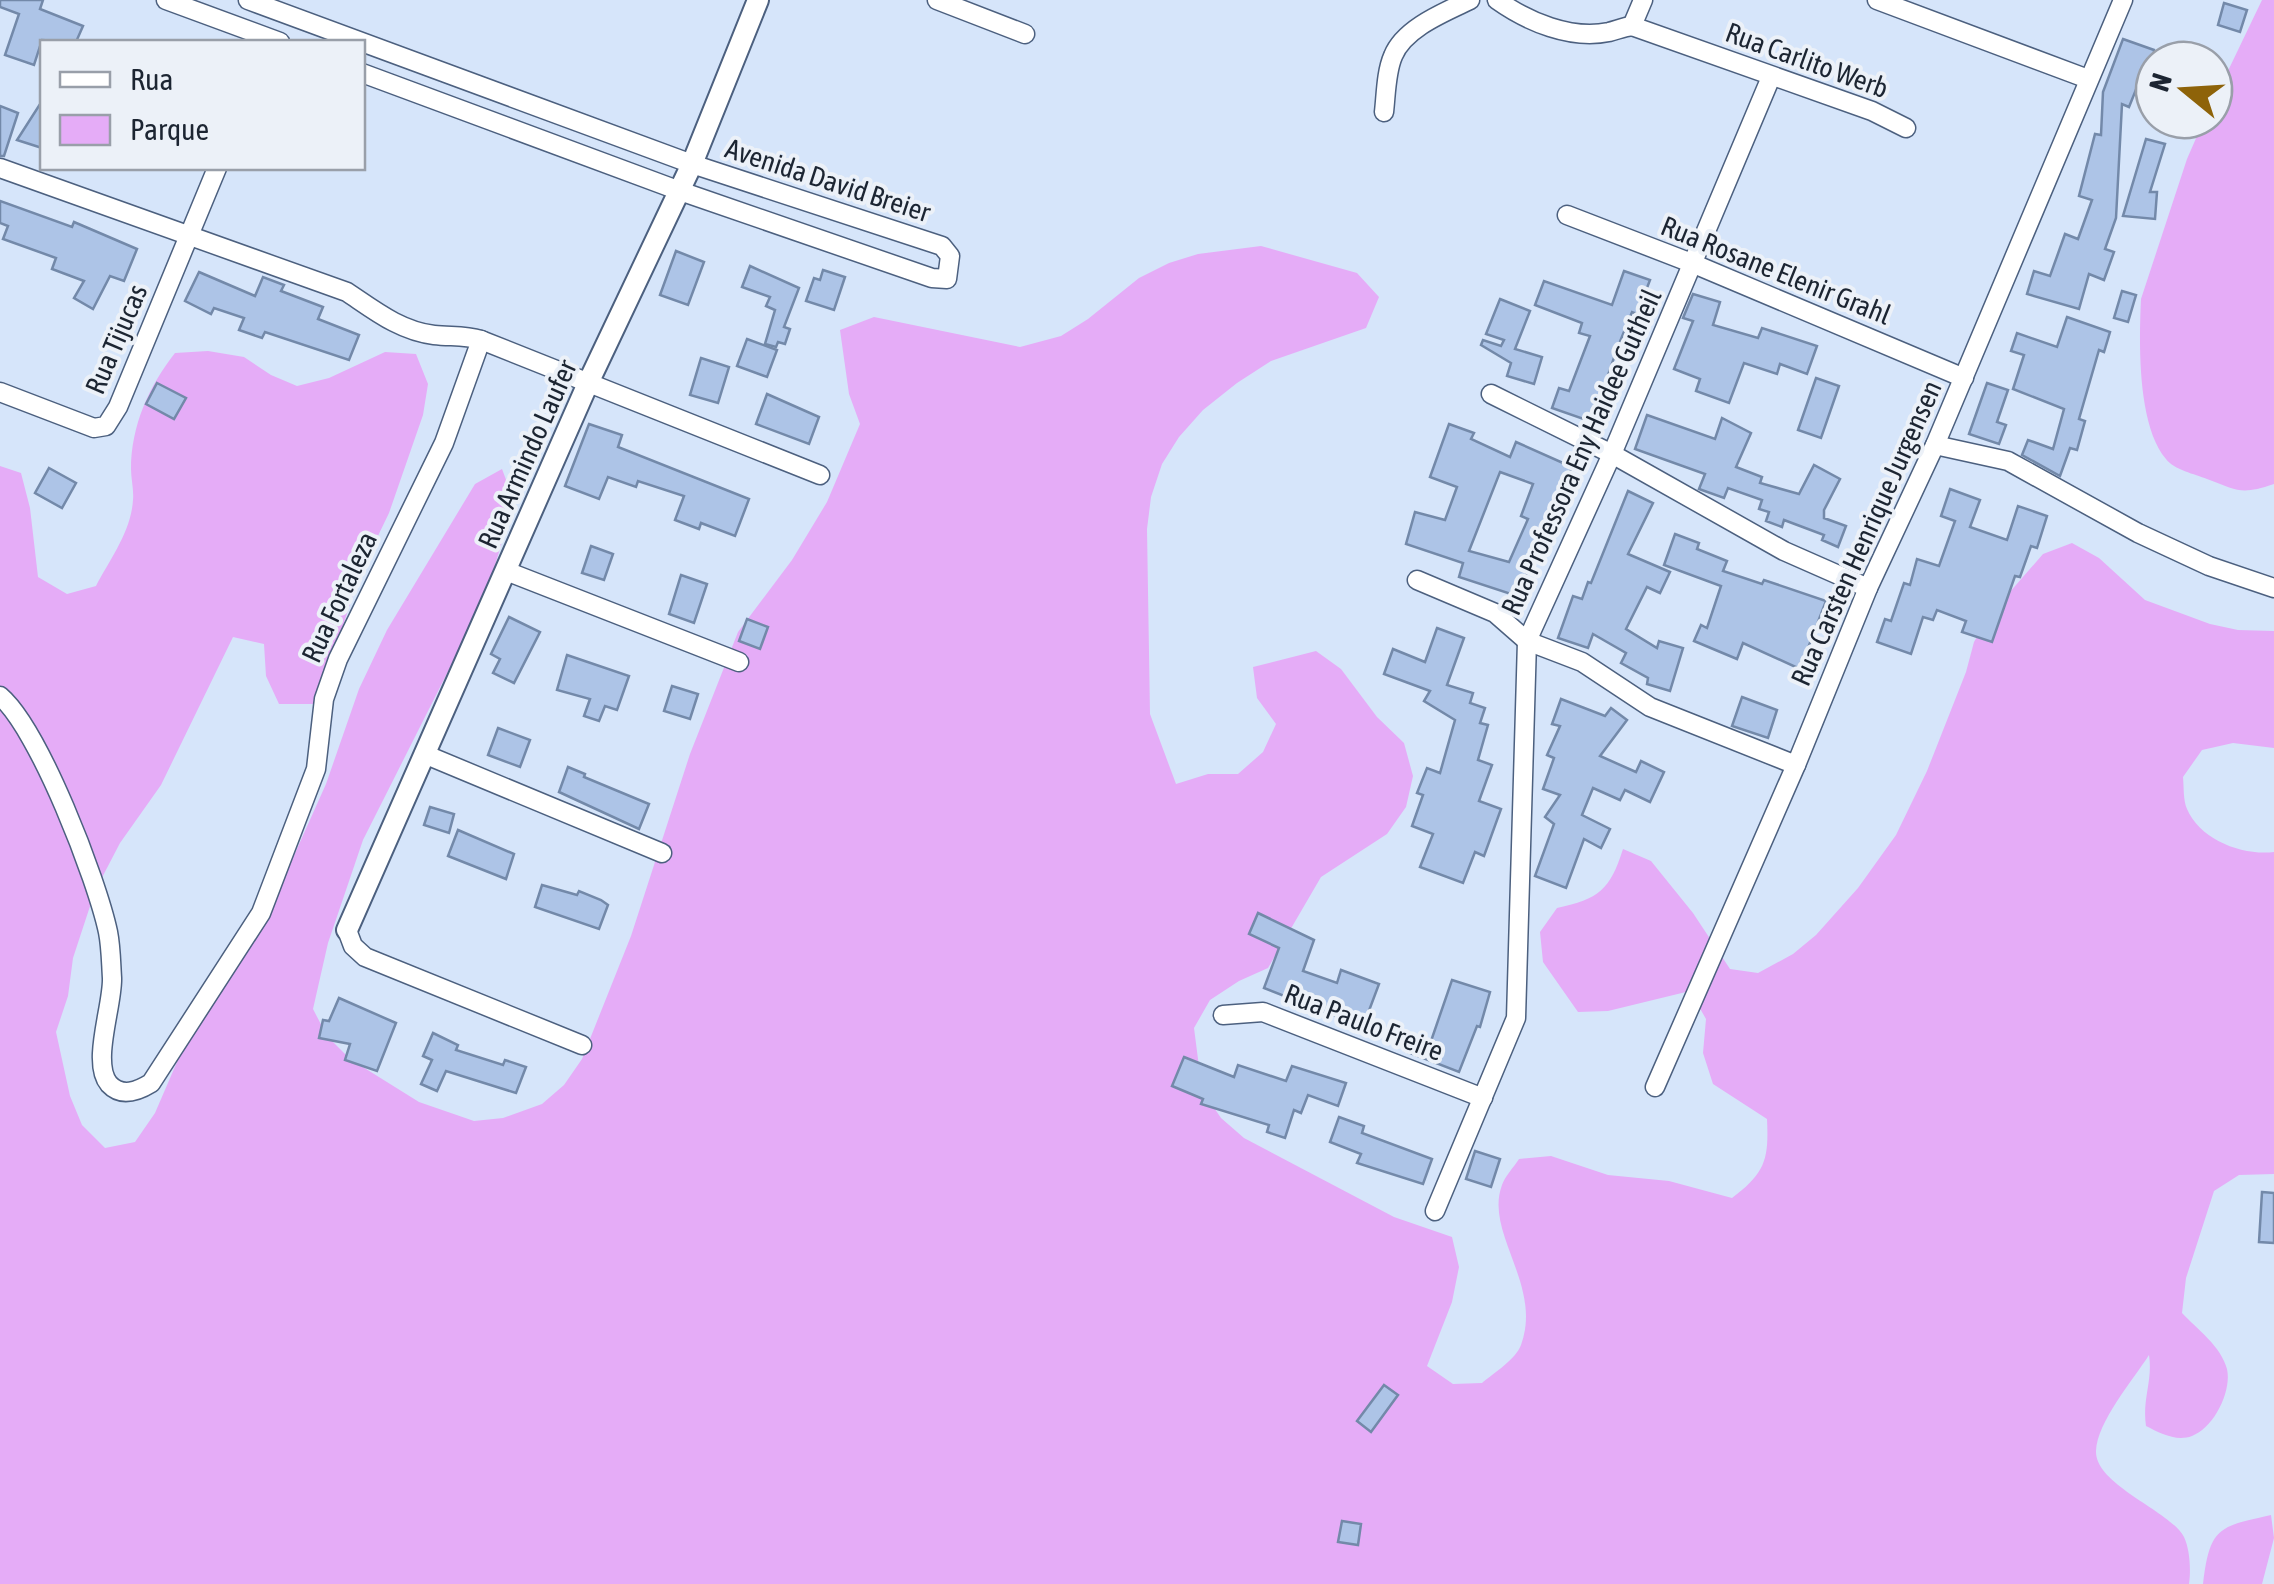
<svg xmlns="http://www.w3.org/2000/svg" width="2274" height="1584" font-family="'Asap Condensed',sans-serif">
<style>
.green{fill:#e5acf7}
.building{fill:#adc4e7;stroke:#7389a9;stroke-width:2.5;fill-rule:evenodd}
.lines{fill:none;stroke-linecap:round;stroke-linejoin:round}
.minor-casing{stroke:#4c607f;stroke-width:21}
.tertiary-casing{stroke:#4c607f;stroke-width:24}
.minor{stroke:#fff;stroke-width:18}
.tertiary{stroke:#fff;stroke-width:20}
.labels{text-anchor:middle;dominant-baseline:central;stroke-width:8;stroke-linejoin:round;paint-order:stroke}
.street-label{font-size:28px;fill:#1c2532;stroke:#ecf1f8}
</style>
<rect width="100%" height="100%" fill="#d6e5fa"/>
<g class="green">
<path d="M2262,0h12v484c-33,11 -35,7 -67,-5 -12,-5 -33,-9 -41,-20 -29,-34 -27,-117 -25,-160l46,-140 17,-39h10v-20z"/>
<path d="M1261,246l96,27 22,24 -13,31 -95,33 -34,22 -34,27 -24,27 -17,27 -11,33 -4,32 3,185 26,70 32,-10h30l25,-22 13,-28 -19,-26 -4,-31 63,-16 25,18 36,48 27,26 9,33 -7,31 -19,27 -66,43 -53,91 -29,13 -29,19 -16,28 8,62 19,28 23,20 150,79 58,20 7,30 -7,35 -25,64 26,18 29,-1c12,-10 34,-24 39,-38 22,-60 -37,-112 -19,-160 3,-9 12,-18 17,-26l32,-3 57,19 61,6 63,17c33,-25 37,-38 35,-79l-54,-35 -10,-31 3,-34 -16,-28 -82,20 -30,1 -35,-50 -3,-30 17,-24c42,-9 53,-18 66,-59l28,12 42,52 37,56 28,4 35,-19 23,-19 42,-47 38,-53 31,-64 39,-99 8,-30 15,-26 54,-62 29,-11 27,15 46,42 65,24 28,6 36,1v117l-41,-5 -31,7 -19,27c1,10 0,23 4,32 13,31 56,47 87,43v322l-35,1 -25,16 -28,87 -4,35c15,16 39,33 45,56 5,22 -13,59 -35,67 -16,6 -32,-3 -46,-10 -4,-27 7,-45 3,-71 -16,25 -52,67 -53,96 -1,34 75,60 88,86 6,13 7,33 5,47h-2189v-1118l21,7 9,35 8,69 29,17 29,-8c14,-27 35,-54 37,-86 1,-10 -2,-21 -2,-31 0,-43 18,-83 44,-116l33,-2 36,6 27,18 26,11 32,-8 56,-26 31,2 12,30 -5,31 -34,98 -28,58 -31,94 -17,39h-34l-13,-28 -2,-32 -31,-7 -72,148 -41,58 -25,48 -22,67 -5,38 -12,36 14,64 12,29 23,23 30,-6 20,-29 25,-58 108,-186 38,-85 33,-95 28,-59 88,-146 27,-15 12,32 -28,95 -123,244 -35,103 -15,66 14,27 23,23 69,43 55,19 29,-3 39,-14 22,-19 18,-26 49,-123 59,-182 48,-122 54,-72 35,-58 33,-78 -11,-30 -9,-64 34,-13 146,30 41,-11 27,-17 51,-41 30,-15 29,-9z"/>
<path d="M2271,1515l3,23 -12,46h-59c7,-57 15,-57 68,-69z"/>
</g>
<g class="building">
<polygon points="0,0 43,0 40,9 83,26 76,42 42,40 34,65 5,55 19,14 0,7"/>
<polygon points="2224,3 2247,10 2240,32 2218,25"/>
<polygon points="2123,39 2154,50 2154,93 2137,87 2129,107 2122,104 2116,218 2105,249 2114,252 2104,280 2089,274 2079,309 2027,294 2034,271 2050,276 2065,234 2078,239 2092,200 2079,196 2095,134 2101,135 2103,92"/>
<polygon points="42,101 42,148 17,140"/>
<polygon points="0,106 18,113 4,156 0,156"/>
<polygon points="2146,139 2165,144 2150,192 2157,192 2155,219 2123,216"/>
<polygon points="0,201 72,227 74,222 137,249 124,281 110,276 93,309 74,298 84,281 52,269 56,258 3,239 8,226 0,223"/>
<polygon points="676,251 704,262 688,305 660,295"/>
<polygon points="750,266 799,288 784,327 790,329 785,344 778,342 776,347 765,344 775,310 766,306 770,297 742,287"/>
<polygon points="823,270 845,277 834,310 806,301 814,278 820,280"/>
<polygon points="1624,271 1650,280 1637,314 1632,312 1617,349 1592,422 1552,408 1559,388 1569,391 1590,336 1579,333 1582,323 1535,305 1544,281 1612,305"/>
<polygon points="199,272 255,296 263,277 284,285 281,291 323,307 318,319 359,335 349,360 265,332 262,338 239,330 244,318 214,308 211,314 185,301"/>
<polygon points="2122,291 2136,295 2128,322 2114,318"/>
<polygon points="1693,294 1720,302 1713,325 1758,338 1762,328 1817,346 1807,374 1780,364 1777,374 1744,363 1729,403 1696,391 1700,379 1674,369 1693,321 1683,318"/>
<polygon points="1500,299 1530,311 1515,349 1542,357 1534,384 1507,376 1511,363 1481,345 1483,340 1501,346 1504,340 1486,334"/>
<polygon points="2067,317 2110,332 2104,352 2099,350 2079,419 2085,421 2077,450 2070,448 2060,476 2022,455 2028,440 2053,449 2064,409 2013,389 2024,355 2011,351 2017,333 2057,347"/>
<polygon points="747,339 777,350 767,377 737,366"/>
<polygon points="701,358 729,367 718,403 690,395"/>
<polygon points="1816,378 1839,386 1821,438 1798,430"/>
<polygon points="157,383 186,398 174,419 146,404"/>
<polygon points="1987,383 2008,390 1997,422 2006,425 1999,444 1969,434"/>
<polygon points="767,394 819,417 809,444 756,424"/>
<polygon points="1647,415 1715,439 1722,418 1751,433 1736,467 1762,477 1760,483 1799,494 1814,465 1840,479 1824,510 1824,518 1846,526 1838,547 1822,540 1824,535 1784,520 1782,527 1766,521 1769,512 1759,509 1762,500 1728,488 1724,498 1699,489 1705,474 1635,449"/>
<polygon points="589,424 622,435 618,447 749,499 735,536 701,523 699,529 675,520 684,496 638,481 636,487 608,477 599,499 565,486"/>
<path d="M1449,424l25,9 -3,6 39,18 6,-15 56,25 -55,129 -58,-19 4,-14 -57,-19 9,-32 30,8 12,-33 -27,-10zM1500,472l33,12 -12,32 7,3 -19,43 -40,-11z"/>
<polygon points="49,468 76,483 62,508 35,493"/>
<polygon points="1950,489 1980,500 1970,527 2007,540 2018,506 2047,516 2037,548 2031,546 2020,577 2015,576 1992,642 1962,632 1966,621 1937,610 1933,620 1923,617 1911,654 1877,642 1885,619 1891,621 1904,583 1910,585 1917,559 1939,566 1955,521 1941,516"/>
<polygon points="1628,491 1653,503 1628,554 1670,572 1660,593 1647,587 1626,629 1657,648 1659,641 1683,648 1670,691 1647,684 1648,678 1621,663 1626,653 1593,634 1588,648 1558,638 1573,596 1582,599 1588,582 1591,583"/>
<polygon points="1675,534 1699,543 1697,549 1727,561 1723,571 1762,584 1764,580 1826,601 1800,669 1743,643 1737,659 1694,641 1701,625 1707,628 1721,586 1664,565"/>
<polygon points="591,546 613,554 604,580 582,573"/>
<polygon points="681,575 707,584 694,623 669,614"/>
<polygon points="509,617 540,632 514,683 493,673 500,659 491,654"/>
<polygon points="747,619 768,627 760,649 739,641"/>
<polygon points="1437,628 1464,638 1447,685 1473,693 1470,703 1485,708 1480,723 1488,725 1478,760 1492,765 1479,801 1501,809 1484,856 1475,852 1463,883 1420,867 1433,834 1412,826 1423,795 1417,793 1427,768 1440,773 1455,720 1424,701 1430,691 1384,674 1393,649 1425,662"/>
<polygon points="567,655 629,676 617,710 605,706 599,721 584,716 590,699 557,690"/>
<polygon points="672,686 698,694 690,719 664,711"/>
<polygon points="1742,697 1777,710 1768,738 1732,726"/>
<polygon points="1561,699 1605,716 1611,708 1627,720 1600,756 1636,772 1641,761 1664,772 1650,802 1625,790 1620,800 1593,788 1582,815 1610,829 1601,848 1584,839 1566,888 1535,876 1554,824 1545,817 1560,795 1543,789 1554,758 1547,755 1560,726 1552,724"/>
<polygon points="498,728 530,740 520,767 488,755"/>
<polygon points="568,767 585,774 584,777 649,804 639,829 559,792"/>
<polygon points="430,807 454,814 449,833 424,825"/>
<polygon points="458,830 514,854 506,879 448,856"/>
<polygon points="542,885 577,895 579,891 601,900 608,905 599,929 535,907"/>
<polygon points="1258,913 1314,940 1303,971 1337,983 1341,970 1379,984 1364,1024 1343,1019 1264,988 1279,948 1249,934"/>
<polygon points="1452,980 1490,992 1480,1027 1477,1026 1459,1072 1405,1051 1411,1036 1430,1044"/>
<polygon points="339,998 396,1023 377,1071 345,1060 350,1044 319,1038 323,1020 329,1021"/>
<polygon points="433,1033 458,1045 456,1050 503,1065 505,1060 526,1067 516,1093 446,1071 437,1091 421,1084 432,1060 423,1056"/>
<polygon points="1184,1057 1234,1077 1238,1065 1286,1081 1292,1066 1346,1083 1338,1106 1308,1095 1301,1113 1294,1110 1285,1138 1267,1132 1269,1125 1201,1104 1203,1099 1172,1086"/>
<polygon points="1339,1117 1364,1126 1362,1133 1432,1159 1423,1184 1357,1163 1361,1154 1330,1142"/>
<polygon points="1475,1151 1500,1159 1491,1187 1466,1179"/>
<polygon points="2262,1192 2274,1193 2274,1243 2259,1242"/>
<polygon points="1384,1385 1398,1395 1371,1432 1357,1421"/>
<polygon points="1342,1521 1361,1524 1358,1545 1338,1542"/>
</g>
<g class="lines">
<defs>
<g id="minor">
<polyline points="166,0 280,42"/>
<polyline points="248,0 692,164 942,246 950,256 947,279 932,278 680,191 362,73"/>
<polyline points="937,0 1025,34"/>
<path d="M1497,0c31,22 74,40 112,32 8,-2 15,-5 23,-6"/>
<polyline points="1877,0 2088,79"/>
<polyline points="1632,26 1872,111 1906,128"/>
<polyline points="1632,26 1643,0"/>
<path d="M1384,112c2,-17 2,-40 9,-56 11,-28 52,-44 77,-56"/>
<path d="M0,168l347,124c27,18 53,39 87,43 17,2 30,0 47,5l-37,103 -106,216 -14,40 -8,70 -55,144 -110,170c-13,8 -29,15 -42,1 -18,-21 4,-79 3,-106 -1,-15 -1,-31 -4,-46 -11,-52 -69,-203 -108,-236"/>
<polyline points="1567,215 1694,264 1964,378"/>
<polyline points="481,340 820,475"/>
<polyline points="0,392 94,428 106,426 118,407 217,168"/>
<polyline points="1491,394 1612,454 1784,551 1868,588"/>
<polyline points="1935,445 2008,461 2138,533 2209,566 2274,588"/>
<polyline points="506,571 739,662"/>
<polyline points="1417,580 1495,613 1527,641 1582,662 1650,707 1796,765"/>
<polyline points="424,754 662,853"/>
<polyline points="347,930 353,946 365,957 582,1045"/>
<polyline points="1223,1015 1263,1012 1483,1098"/>
<polyline points="1655,1087 1796,765 1868,588 1935,445 2123,0"/>
<polyline points="1435,1211 1516,1018 1527,641 1612,454 1771,77"/>
</g>
<polyline id="tertiary" points="347,930 589,381 692,164 758,0"/>
</defs>
<use href="#minor" class="minor-casing"/>
<use href="#tertiary" class="tertiary-casing"/>
<use href="#minor" class="minor"/>
<use href="#tertiary" class="tertiary"/>
</g>
<g class="labels">
<g class="street-label">
<text transform="translate(1807 60) rotate(20)">Rua Carlito Werb</text>
<text transform="translate(828 180) rotate(18)">Avenida David Breier</text>
<text transform="translate(1776 270) rotate(22)">Rua Rosane Elenir Grahl</text>
<text transform="translate(116 339) rotate(-67)">Rua Tijucas</text>
<text transform="translate(1581 452) rotate(-66)">Rua Professora Eny Haidee Gutheil</text>
<text transform="translate(527 454) rotate(-66)">Rua Armindo Laufer</text>
<text transform="translate(1866 533) rotate(-66)">Rua Carsten Henrique Jurgensen</text>
<text transform="translate(339 597) rotate(-65)">Rua Fortaleza</text>
<text transform="translate(1364 1022) rotate(21)">Rua Paulo Freire</text>
</g>
</g>
<rect x="40" y="40" width="325" height="130" fill="#ecf1f8" stroke="#999fa9" stroke-width="2.5"/>
<rect x="60" y="72" width="50" height="15" fill="#ffffff" stroke="#999fa9" stroke-width="2.5"/>
<text x="130" y="90" font-size="30" fill="#1c2532">Rua</text>
<rect x="60" y="115" width="50" height="30" fill="#e5acf7" stroke="#999fa9" stroke-width="2.5"/>
<text x="130" y="140" font-size="30" fill="#1c2532">Parque</text>
<g transform="translate(2184 90) rotate(288)"><circle r="48" fill="#ecf1f8" stroke="#999fa9" stroke-width="2.5"/>
<path d="M0-8L18 38L0 25L-18 38Z" fill="#8e6309"/>
<text y="-15" font-size="28" font-weight="bold" text-anchor="middle" fill="#1c2532">N</text>
</g>
</svg>
